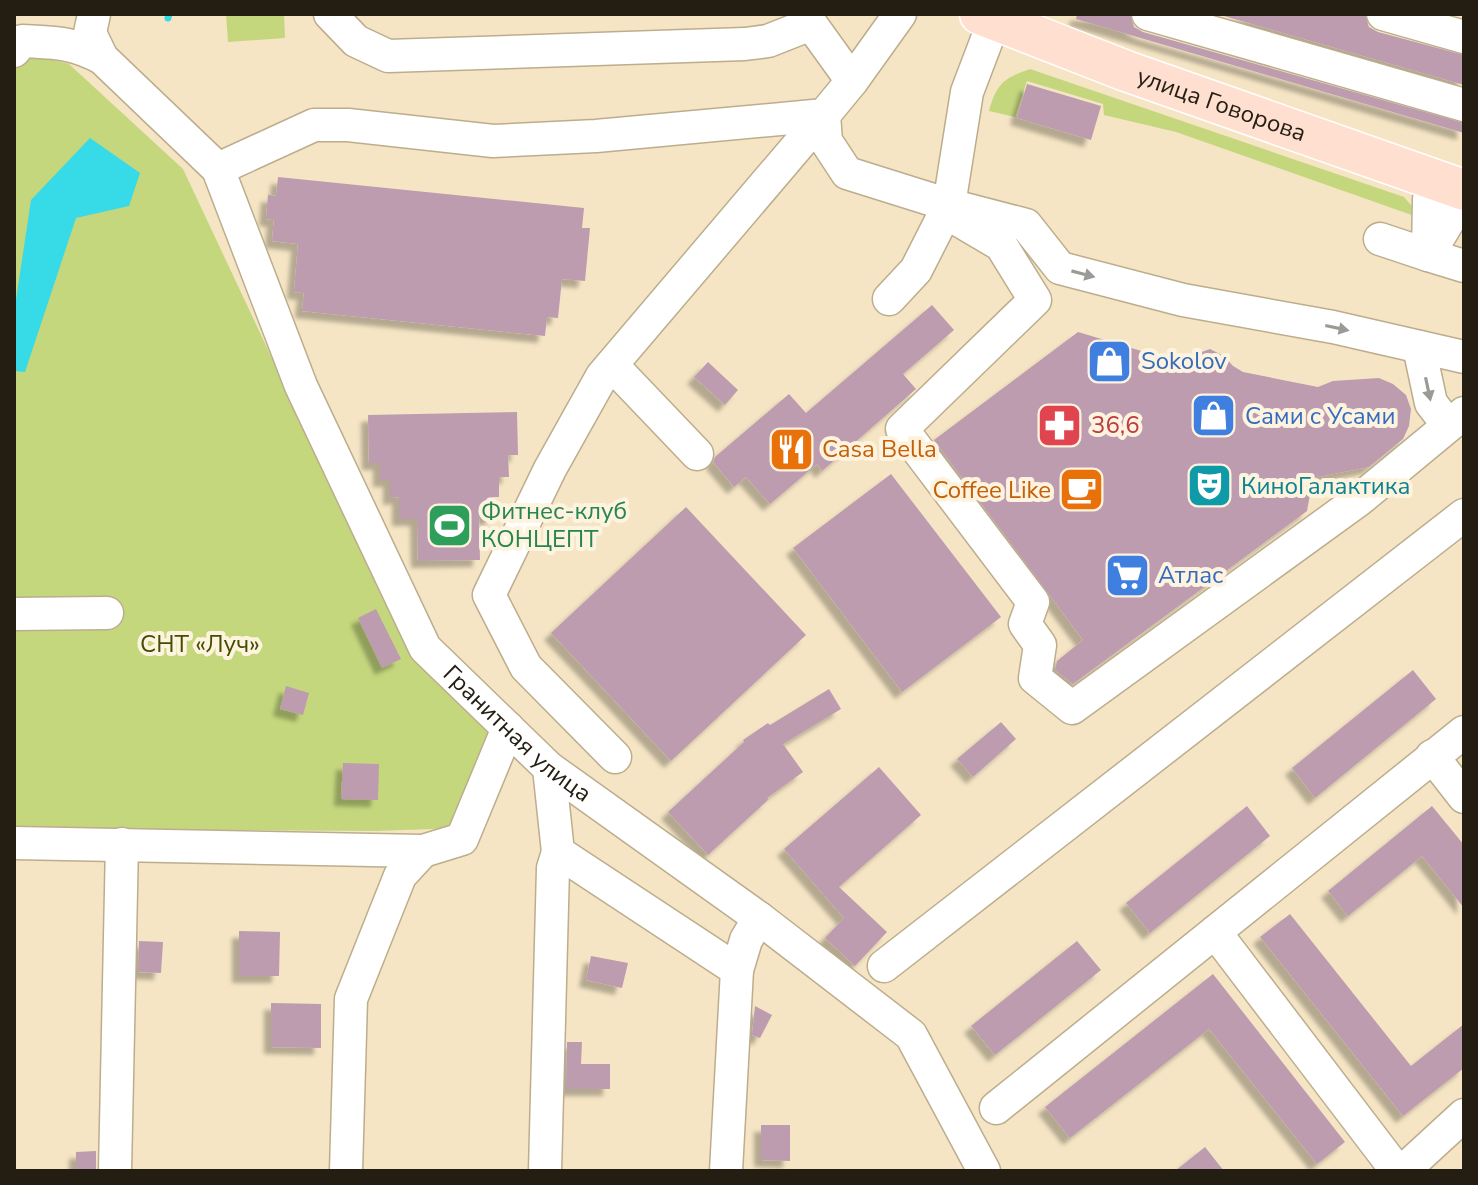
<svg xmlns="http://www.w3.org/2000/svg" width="1478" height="1185" font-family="'Nunito Sans',sans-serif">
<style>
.green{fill:#c4d77d}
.water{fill:#37dae7}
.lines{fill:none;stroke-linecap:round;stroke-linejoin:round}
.stream{stroke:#37dae7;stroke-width:7}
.building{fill:#bd9caf;filter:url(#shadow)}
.minor-casing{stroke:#bcad8d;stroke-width:35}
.major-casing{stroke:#fff;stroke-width:43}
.minor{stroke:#fff;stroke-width:32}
.major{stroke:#ffdfd0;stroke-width:40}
.oneway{fill:#9c9a94}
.labels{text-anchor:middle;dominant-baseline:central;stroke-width:8;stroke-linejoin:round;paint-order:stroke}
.street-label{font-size:24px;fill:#241e12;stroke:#fdf3df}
.shop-label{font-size:24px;fill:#366cbe;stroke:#fdf3df;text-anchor:start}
.health-label{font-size:24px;fill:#be3a42;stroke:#fdf3df;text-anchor:start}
.food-label{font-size:24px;fill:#c56008;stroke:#fdf3df;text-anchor:start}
.culture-label{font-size:24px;fill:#0d838f;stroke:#fdf3df;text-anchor:start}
.leisure-label{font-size:24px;fill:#27864d;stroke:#fdf3df;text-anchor:start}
.park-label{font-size:24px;fill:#424e00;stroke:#fdf3df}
</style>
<defs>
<filter id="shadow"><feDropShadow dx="-7" dy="7" stdDeviation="2" flood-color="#0004"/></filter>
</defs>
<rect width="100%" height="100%" fill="#f5e5c4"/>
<g class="green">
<polygon points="226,14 284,14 285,38 228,42"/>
<polygon points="14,50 69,64 183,169 414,660 491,734 462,828 375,831 14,829"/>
<path d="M1030,69l374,128 19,22 -247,-87 -72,-17 -1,-11 -76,-23 -12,36 -26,-6c8,-28 15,-33 41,-42z"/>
</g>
<polygon class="water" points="90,138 140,173 129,206 76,218 25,372 14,371 14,313 31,200"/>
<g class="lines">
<polyline class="stream" points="168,18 169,14"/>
</g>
<g class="building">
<polygon points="1077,14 1130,14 1134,27 1143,32 1464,123 1464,133 1076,19"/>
<polygon points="1217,14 1365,14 1369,27 1378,32 1464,55 1464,85"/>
<polygon points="1027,84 1101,106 1091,140 1017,118"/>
<polygon points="278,177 584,208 582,228 590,228 585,281 562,279 558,318 547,317 545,336 302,311 304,293 294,292 298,244 272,241 274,220 266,219 268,195 276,196"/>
<polygon points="932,305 954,330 903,374 916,389 822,471 817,464 770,504 746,477 734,487 713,462 715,457 789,394 806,413"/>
<polygon points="1078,332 1185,364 1196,354 1210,349 1224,356 1233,366 1243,372 1318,387 1333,381 1379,378 1393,384 1406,395 1411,409 1409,426 1403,439 1369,467 1313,478 1307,511 1073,684 1055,670 1057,661 1083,640 934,440"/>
<polygon points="708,362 738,390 725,405 694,377"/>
<polygon points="517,412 518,455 508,455 509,477 499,477 499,497 493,497 493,518 479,518 480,560 418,561 417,519 399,519 399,497 390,498 390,480 380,480 380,463 369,463 368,415"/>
<polygon points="891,474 1001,617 902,692 793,548"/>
<polygon points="686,507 806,635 671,761 551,633"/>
<polygon points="376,609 401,659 382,668 358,618"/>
<polygon points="1413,670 1436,699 1315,798 1292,768"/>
<polygon points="286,686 309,693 303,715 280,709"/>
<polygon points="829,689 841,709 783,744 803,772 767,798 769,799 708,855 668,812 744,742 743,740 768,723 770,725"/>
<polygon points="1001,722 1016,739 973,777 957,759"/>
<polygon points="343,763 379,764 378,800 341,799"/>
<polygon points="879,767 921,815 839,887 887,932 855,966 825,938 844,918 784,849"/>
<polygon points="1247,806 1270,836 1150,933 1126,903"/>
<polygon points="1432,806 1464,845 1464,908 1422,856 1348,916 1328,891"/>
<polygon points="1290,914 1411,1066 1464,1024 1464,1068 1403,1116 1260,937"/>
<polygon points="239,931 280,932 279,976 239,976"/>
<polygon points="139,941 163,942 161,973 138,972"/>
<polygon points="1077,941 1101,970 995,1055 971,1026"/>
<polygon points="591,956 628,963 622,988 586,980"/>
<polygon points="1213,974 1345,1142 1317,1164 1209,1029 1070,1138 1045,1107"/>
<polygon points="271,1003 321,1004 321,1048 271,1047"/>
<polygon points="755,1006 772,1015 760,1038 752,1035"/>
<polygon points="567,1042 582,1042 581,1064 610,1064 610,1089 566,1089"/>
<polygon points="761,1125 790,1125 790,1161 761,1160"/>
<polygon points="1205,1147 1224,1171 1175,1171"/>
<polygon points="96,1151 96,1171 76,1171 76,1152"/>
</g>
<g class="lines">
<defs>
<g id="minor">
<path id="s1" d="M94,14l-4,19 12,25 116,111 83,217 124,262 124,120 210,150 152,117 73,136"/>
<polyline points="330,14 356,41 388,56 745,44 768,41 811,24 852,81"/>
<polyline points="1148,14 1464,105"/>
<polyline points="1383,14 1464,37"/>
<path d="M14,51l8,-10c34,2 50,1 80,17"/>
<polyline points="824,115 826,141 847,173 949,205 1026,225 1060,268 1183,300 1333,327 1464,357"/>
<polyline points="218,169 314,125 348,125 493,141 596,136 824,115 852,81 900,14"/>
<polyline points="1463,190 1457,207 1428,255 1464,266"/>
<polyline points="945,212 1001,245 1035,300 902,429 1033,602 1025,624 1040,645 1035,678 1072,708 1360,499 1464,413"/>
<polyline points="1380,239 1428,255 1429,199 1434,181"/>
<polyline points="889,299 916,270 949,205 967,92 994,21"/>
<polyline points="1419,347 1431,403 1448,425"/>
<polyline points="612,365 697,454"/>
<polyline points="14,614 107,613"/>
<polyline points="1432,756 1464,797"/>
<polyline points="615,757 526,667 489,595 550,469 602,376 824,115"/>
<polyline points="549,768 558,852 737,970"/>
<polyline points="14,843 423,851 462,839 508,728"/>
<polyline points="1215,932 1397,1171"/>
<polyline points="884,966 1464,515"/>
<polyline points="996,1108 1464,732"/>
<polyline points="115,1171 122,844"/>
<polyline points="346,1171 351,999 400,876 423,851"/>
<polyline points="545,1171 553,868 558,852"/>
<polyline points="726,1171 737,970 746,940 759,918"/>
<polyline points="1403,1171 1464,1115"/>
</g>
<g id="major">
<path id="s2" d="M980,14l146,57 338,119"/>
</g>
</defs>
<use href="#minor" class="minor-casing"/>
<use href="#major" class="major-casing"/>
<use href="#minor" class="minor"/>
<use href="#major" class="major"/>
</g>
<defs><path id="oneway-solid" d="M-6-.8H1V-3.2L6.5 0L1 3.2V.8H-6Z" transform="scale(2)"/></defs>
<g class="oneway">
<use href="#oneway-solid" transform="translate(1083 274) rotate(15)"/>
<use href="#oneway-solid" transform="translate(1337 328) rotate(12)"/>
<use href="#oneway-solid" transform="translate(1428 389) rotate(78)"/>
</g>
<defs>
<symbol id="shop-square" viewBox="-11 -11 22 22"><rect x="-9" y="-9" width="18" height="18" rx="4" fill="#3f7fe0" stroke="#fdf3df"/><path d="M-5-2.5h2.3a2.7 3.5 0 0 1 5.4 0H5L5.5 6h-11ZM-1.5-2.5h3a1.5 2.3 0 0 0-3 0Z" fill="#fff"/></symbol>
<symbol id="pharmacy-square" viewBox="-11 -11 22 22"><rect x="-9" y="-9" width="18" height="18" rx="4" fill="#e0444e" stroke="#fdf3df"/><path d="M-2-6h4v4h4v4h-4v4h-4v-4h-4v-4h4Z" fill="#fff"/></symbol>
<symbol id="restaurant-square" viewBox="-11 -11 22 22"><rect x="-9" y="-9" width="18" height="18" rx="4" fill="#e8710a" stroke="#fdf3df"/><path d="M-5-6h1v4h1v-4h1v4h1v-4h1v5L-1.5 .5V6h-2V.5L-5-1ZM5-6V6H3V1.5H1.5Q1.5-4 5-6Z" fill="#fff"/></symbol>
<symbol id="theatre-square" viewBox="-11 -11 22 22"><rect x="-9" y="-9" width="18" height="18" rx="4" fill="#0f9aa8" stroke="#fdf3df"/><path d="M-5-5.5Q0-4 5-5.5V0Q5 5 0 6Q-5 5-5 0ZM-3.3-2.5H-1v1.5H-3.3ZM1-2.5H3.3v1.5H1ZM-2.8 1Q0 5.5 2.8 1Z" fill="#fff"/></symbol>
<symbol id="cafe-square" viewBox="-11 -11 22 22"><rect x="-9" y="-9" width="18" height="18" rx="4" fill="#e8710a" stroke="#fdf3df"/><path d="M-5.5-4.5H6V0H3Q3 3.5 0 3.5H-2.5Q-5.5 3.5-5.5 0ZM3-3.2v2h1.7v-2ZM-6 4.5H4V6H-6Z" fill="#fff"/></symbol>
<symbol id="stadium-square" viewBox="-11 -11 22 22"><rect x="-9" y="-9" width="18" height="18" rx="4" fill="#2e9e5b" stroke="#fdf3df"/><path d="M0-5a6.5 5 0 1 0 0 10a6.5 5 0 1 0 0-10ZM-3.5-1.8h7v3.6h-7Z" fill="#fff"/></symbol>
<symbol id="supermarket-square" viewBox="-11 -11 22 22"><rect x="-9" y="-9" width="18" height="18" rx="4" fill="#3f7fe0" stroke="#fdf3df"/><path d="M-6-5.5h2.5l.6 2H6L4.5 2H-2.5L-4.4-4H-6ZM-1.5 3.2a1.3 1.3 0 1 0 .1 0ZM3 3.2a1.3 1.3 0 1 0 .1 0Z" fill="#fff"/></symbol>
</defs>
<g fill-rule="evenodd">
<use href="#shop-square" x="1084" y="336" width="51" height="51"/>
<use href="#shop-square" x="1188" y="390" width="51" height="51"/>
<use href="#pharmacy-square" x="1034" y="400" width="51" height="51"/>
<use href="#restaurant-square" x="766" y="424" width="51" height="51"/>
<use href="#theatre-square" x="1184" y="460" width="51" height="51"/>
<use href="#cafe-square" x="1056" y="464" width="51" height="51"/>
<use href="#stadium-square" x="424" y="500" width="51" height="51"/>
<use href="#supermarket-square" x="1102" y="550" width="51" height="51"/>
</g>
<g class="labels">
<g class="street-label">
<text stroke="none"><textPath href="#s2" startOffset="258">улица Говорова</textPath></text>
<text stroke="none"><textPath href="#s1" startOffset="856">Гранитная улица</textPath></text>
</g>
<g class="shop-label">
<text x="1141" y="361">Sokolov</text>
<text x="1245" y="416">Сами с Усами</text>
<text x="1158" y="575">Атлас</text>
</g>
<g class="health-label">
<text x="1091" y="425">36,6</text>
</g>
<g class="food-label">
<text x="822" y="449">Casa Bella</text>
<text x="1051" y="490" text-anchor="end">Coffee Like</text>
</g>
<g class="culture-label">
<text x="1241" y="486">КиноГалактика</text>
</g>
<g class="leisure-label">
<text x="481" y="511">Фитнес-клуб<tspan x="481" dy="28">КОНЦЕПТ</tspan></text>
</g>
<g class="park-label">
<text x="200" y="644">СНТ «Луч»</text>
</g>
</g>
<rect width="1478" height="1185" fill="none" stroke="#241e12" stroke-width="32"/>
</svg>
